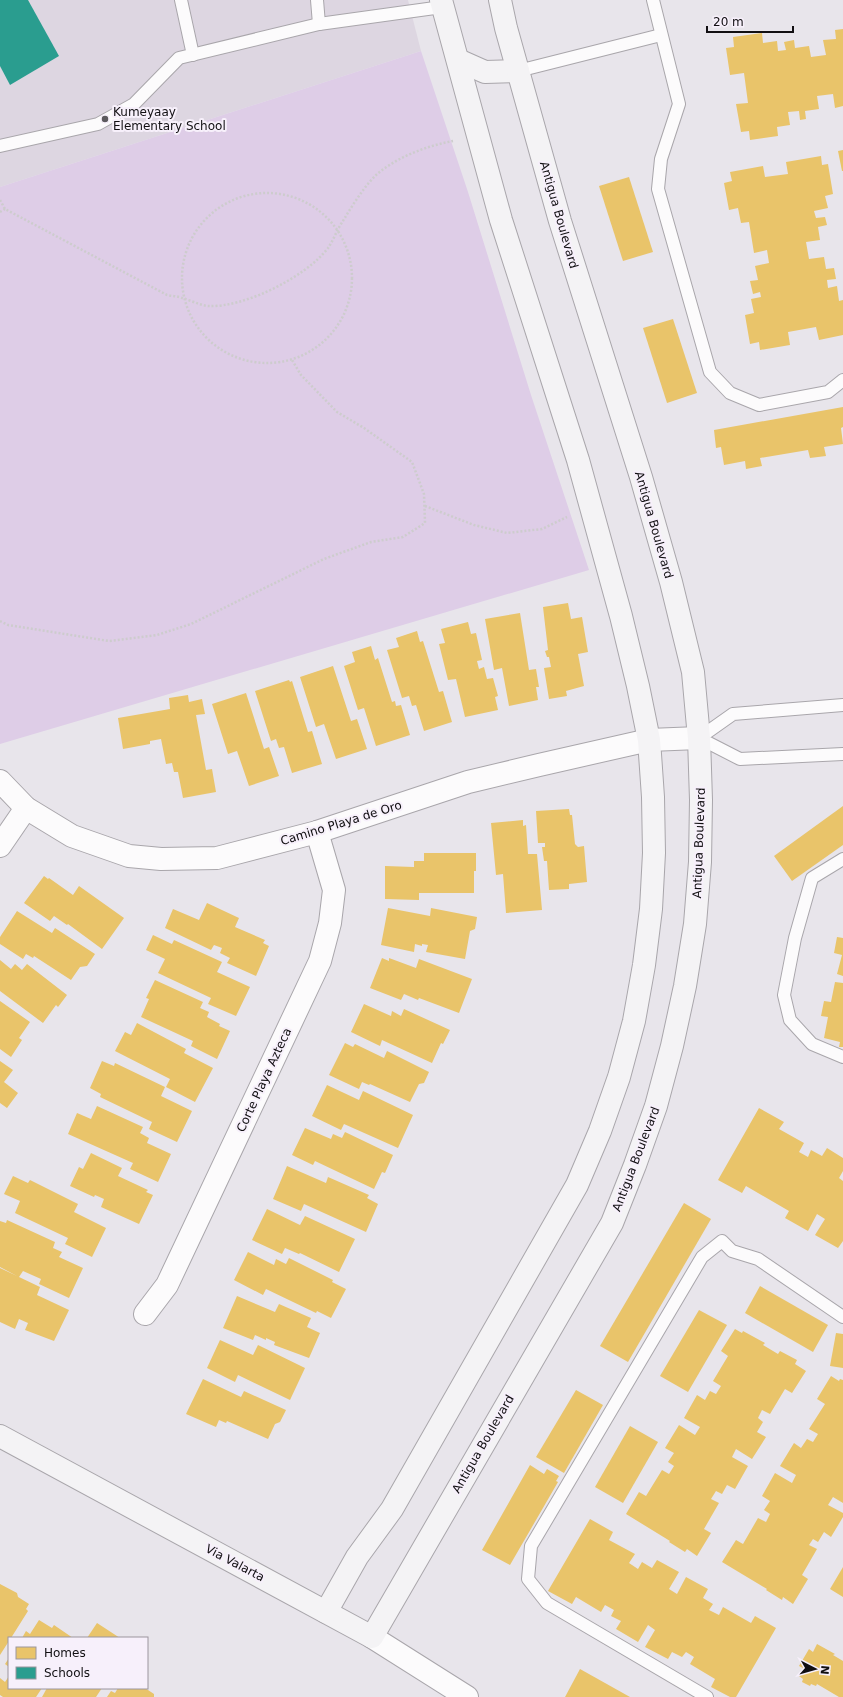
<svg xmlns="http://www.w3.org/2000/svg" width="843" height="1697" font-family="'DejaVu Sans',sans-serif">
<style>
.built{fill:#ddd6e1}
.green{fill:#decde7}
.homes{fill:#e9c46a}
.schools{fill:#2a9d8f}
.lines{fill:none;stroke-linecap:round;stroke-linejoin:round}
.service-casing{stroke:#a9a6ab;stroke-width:14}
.minor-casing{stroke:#a9a6ab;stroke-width:24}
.tertiary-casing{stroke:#a9a6ab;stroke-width:24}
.secondary-casing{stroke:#a9a6ab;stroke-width:24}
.path{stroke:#cdcccd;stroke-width:2.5;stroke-dasharray:2 2;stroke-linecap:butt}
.service{stroke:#fcfbfc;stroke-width:12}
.minor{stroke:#fcfbfc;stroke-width:22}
.tertiary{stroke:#fcfbfc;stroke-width:22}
.secondary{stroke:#f4f3f5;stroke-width:22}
.poi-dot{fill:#5c5a5e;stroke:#f7f0fb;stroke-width:1.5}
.labels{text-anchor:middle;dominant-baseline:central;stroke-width:4;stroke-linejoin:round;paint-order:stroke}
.poi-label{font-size:12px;fill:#110f12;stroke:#f7f0fb;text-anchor:start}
.street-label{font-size:12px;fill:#110f12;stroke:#f7f0fb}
</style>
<rect width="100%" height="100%" fill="#e8e5eb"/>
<polygon class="built" points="0,0 408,0 421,51 0,187"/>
<polygon class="green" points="421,51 468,192 531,395 589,570 0,744 0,187"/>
<g class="homes">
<polygon points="843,29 843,106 835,108 833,94 817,96 819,109 805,111 806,119 800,120 799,111 788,112 790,125 777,127 778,136 750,140 749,131 741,132 736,104 748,103 744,73 730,75 726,48 734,47 733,37 762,33 763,43 777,41 778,51 786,50 784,42 794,40 795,48 809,46 811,57 826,55 823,40 836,39 835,30"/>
<polygon points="843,150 843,171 842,171 838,151"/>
<polygon points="821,156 822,165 828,164 833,194 825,196 828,208 814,211 816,218 825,217 827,225 818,227 820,240 806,242 809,259 824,257 826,269 834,268 836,279 827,280 828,288 837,286 839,301 843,300 843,335 819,340 816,327 788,332 790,345 760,350 759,342 750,344 745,315 754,313 751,299 761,297 760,292 753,294 750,281 758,280 755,266 769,263 767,250 754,253 749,222 741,223 738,208 729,210 724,183 732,181 730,172 763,166 765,177 788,174 786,162"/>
<polygon points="629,177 653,252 623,261 599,186"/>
<polygon points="673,319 697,393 667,403 643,328"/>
<polygon points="843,407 843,427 841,428 843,444 824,447 826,456 810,458 808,450 760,458 762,466 746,469 745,461 724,465 721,447 716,448 714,430"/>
<polygon points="568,603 571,619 582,617 588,652 578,654 584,686 566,691 567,696 549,699 544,668 551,667 549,657 547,657 545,651 548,650 543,607"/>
<polygon points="520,613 529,670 536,669 539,687 536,687 538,700 509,706 502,668 494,670 485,619"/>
<polygon points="468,622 471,634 476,633 482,660 477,661 479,669 484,667 487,679 493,678 498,696 495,697 498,710 465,717 456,679 448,680 439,644 445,643 441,629"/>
<polygon points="417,631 420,642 423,641 439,692 443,691 452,722 424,731 416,705 412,706 409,696 402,698 387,650 399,647 396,638"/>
<polygon points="371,646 375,660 378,658 392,702 395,701 396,706 401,705 410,735 376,746 364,708 358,710 344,666 355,662 352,652"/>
<polygon points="333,666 351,721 357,719 367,749 336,759 324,724 316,727 300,677"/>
<polygon points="289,680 290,682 292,681 308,732 312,731 322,764 292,773 284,747 279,748 276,739 271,741 255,691"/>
<polygon points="246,693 264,749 269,747 279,776 249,786 237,751 228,754 212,704"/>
<polygon points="188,695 189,702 202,699 205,714 196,715 206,770 212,769 216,792 183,798 178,772 174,772 172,763 166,764 161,739 150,741 150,744 123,749 118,718 170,709 169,698"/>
<polygon points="843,806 843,845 792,881 774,856"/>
<polygon points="569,809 570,815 572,815 575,844 578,847 584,846 587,882 569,884 569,889 549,890 547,861 544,861 542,847 545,847 545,843 538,843 536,811"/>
<polygon points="523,820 523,826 526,825 528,854 537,854 542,910 506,913 503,874 496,875 491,823"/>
<polygon points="424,853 476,853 476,871 474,871 474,893 419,893 419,900 385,899 385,866 414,867 414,861 424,861"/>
<polygon points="44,876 48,879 49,878 73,895 79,886 124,918 102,949 68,924 67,925 54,916 50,921 24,903"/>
<polygon points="207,903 239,918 235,927 265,940 263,943 269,946 256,976 227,963 230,958 220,953 222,948 214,945 211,950 165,928 173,909 199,920"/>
<polygon points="388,908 430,916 431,908 477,917 475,929 470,931 465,959 426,952 428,945 422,944 422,946 415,944 414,952 381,945"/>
<polygon points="17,911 52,933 55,928 95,954 87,966 80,967 71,980 34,956 33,958 26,954 23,959 0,944 0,937"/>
<polygon points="153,935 172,944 174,940 222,962 217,972 250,987 236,1016 208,1004 211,998 158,973 165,959 146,950"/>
<polygon points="837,937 843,938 843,976 837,974 842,955 834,953"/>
<polygon points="382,958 389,961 389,958 416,968 419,959 472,979 459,1013 419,998 418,1000 404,994 401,1000 370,988"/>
<polygon points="0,960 11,969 15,964 22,970 27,964 67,995 58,1007 56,1005 43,1023 0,991"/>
<polygon points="155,980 203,1002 200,1008 209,1012 207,1017 220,1024 219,1026 230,1031 217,1059 191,1046 193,1041 141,1017 149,999 146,998"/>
<polygon points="835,982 843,983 843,1047 839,1047 840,1042 824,1038 828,1017 821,1016 824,1001 831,1002"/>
<polygon points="0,1001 30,1022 19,1038 22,1040 11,1057 0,1049"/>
<polygon points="364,1004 391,1016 392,1011 401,1016 404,1009 450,1030 443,1044 441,1043 432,1063 382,1040 380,1046 351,1032"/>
<polygon points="137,1023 186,1049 184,1053 213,1068 195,1102 166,1087 170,1079 115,1051 125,1032 131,1035"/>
<polygon points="345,1043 353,1047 355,1044 384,1058 387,1051 429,1072 424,1083 419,1084 410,1102 370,1084 369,1085 362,1082 359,1089 329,1075"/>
<polygon points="0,1061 13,1070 4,1082 18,1093 7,1108 0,1103"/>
<polygon points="102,1061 114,1066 115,1063 165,1087 161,1096 192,1111 177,1142 149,1129 152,1122 100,1097 101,1094 90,1088"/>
<polygon points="327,1085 359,1100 363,1091 413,1115 398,1148 344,1124 341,1130 312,1116"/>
<polygon points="97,1106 143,1127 140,1133 149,1138 147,1143 171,1154 158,1182 130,1169 133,1163 68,1134 77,1113 91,1119"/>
<polygon points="759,1108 784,1122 779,1129 804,1143 799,1152 808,1157 811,1150 822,1156 827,1148 843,1158 843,1171 839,1178 843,1181 843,1241 838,1248 815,1235 825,1219 817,1214 808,1231 785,1218 789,1211 746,1186 742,1193 718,1180"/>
<polygon points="305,1128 331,1139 333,1134 342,1138 345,1132 393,1155 385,1173 382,1172 374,1189 315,1161 313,1165 292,1155"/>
<polygon points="91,1153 122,1168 118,1176 148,1190 146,1192 153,1195 139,1224 101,1207 104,1199 95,1195 94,1197 70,1186 79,1167 83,1169"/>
<polygon points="287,1166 326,1183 328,1177 369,1195 367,1198 378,1204 366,1232 304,1204 301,1211 273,1199"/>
<polygon points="13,1176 28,1183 30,1180 78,1204 74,1212 106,1228 92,1257 65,1244 68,1238 15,1213 20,1201 4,1194"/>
<polygon points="684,1203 711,1219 628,1362 600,1346"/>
<polygon points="267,1209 300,1225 305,1216 355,1239 339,1272 300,1253 299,1254 285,1248 282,1254 252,1240"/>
<polygon points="7,1220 55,1242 53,1248 62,1252 59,1257 83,1268 69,1298 39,1284 41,1279 23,1271 19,1277 40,1287 37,1295 69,1310 54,1341 25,1330 28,1323 19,1319 15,1329 0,1322 0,1268 17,1276 0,1267 0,1221 6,1223"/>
<polygon points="248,1252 274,1265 276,1259 286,1264 289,1258 333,1280 332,1282 346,1289 331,1318 317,1311 316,1313 266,1289 263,1295 234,1280"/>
<polygon points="760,1286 828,1325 813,1352 745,1313"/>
<polygon points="237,1296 275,1312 279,1304 311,1318 307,1327 320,1333 309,1358 274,1345 275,1342 266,1338 266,1340 255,1335 253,1340 223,1328"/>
<polygon points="699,1310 727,1325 688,1392 660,1376"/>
<polygon points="735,1329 742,1333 743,1331 765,1343 763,1345 778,1354 780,1351 797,1360 795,1364 806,1371 792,1393 785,1389 770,1414 762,1410 758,1418 763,1422 757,1432 766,1437 752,1459 736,1449 732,1457 748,1466 735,1489 727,1485 722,1494 716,1491 711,1499 719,1503 704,1529 711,1533 697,1556 687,1549 685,1552 669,1542 670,1541 626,1514 639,1492 646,1496 662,1470 669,1474 674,1466 668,1462 674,1453 665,1448 679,1425 695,1435 700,1427 684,1418 697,1395 705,1400 710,1391 716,1394 721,1386 713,1381 728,1356 721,1351"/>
<polygon points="836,1333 843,1334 843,1368 830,1366"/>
<polygon points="220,1340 253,1355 258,1345 305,1368 290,1400 238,1375 235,1382 207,1368"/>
<polygon points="831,1376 839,1381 840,1379 843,1380 843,1503 833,1497 828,1505 843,1513 843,1517 831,1537 824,1532 818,1542 813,1539 809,1545 817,1549 802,1575 808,1579 793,1604 783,1597 782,1600 766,1590 767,1589 722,1562 736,1540 743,1544 758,1518 766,1522 770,1514 764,1510 770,1501 762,1496 775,1473 792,1483 796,1475 780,1466 794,1443 801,1448 807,1439 813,1442 818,1434 809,1429 825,1404 817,1399"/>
<polygon points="203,1379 241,1397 244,1391 286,1410 280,1422 275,1424 268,1439 227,1421 226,1423 219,1420 216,1427 186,1414"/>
<polygon points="576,1390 603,1405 564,1473 536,1457"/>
<polygon points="630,1426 658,1442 623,1503 595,1487"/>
<polygon points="530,1465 544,1474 547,1469 559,1476 556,1481 558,1482 510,1565 482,1550"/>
<polygon points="590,1519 613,1532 609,1540 635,1554 629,1563 638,1569 642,1562 652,1568 657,1560 679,1572 669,1589 677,1594 686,1577 708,1589 703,1598 713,1604 709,1610 719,1615 723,1607 751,1623 755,1616 776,1628 736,1697 730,1697 711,1687 715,1679 690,1664 694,1657 686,1652 682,1657 672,1652 668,1659 645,1647 655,1630 648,1625 638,1642 616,1629 621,1621 611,1616 614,1610 605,1605 601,1612 576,1597 572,1604 548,1591"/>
<polygon points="843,1567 843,1597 830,1589"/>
<polygon points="0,1584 17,1593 18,1597 29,1604 26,1609 28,1611 11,1638 9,1638 9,1641 0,1655"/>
<polygon points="39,1620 52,1628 54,1625 73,1638 22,1638 26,1631 30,1634"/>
<polygon points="97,1623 120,1638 87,1638"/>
<polygon points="817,1644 835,1654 833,1655 843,1661 843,1697 839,1697 817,1684 816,1686 811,1684 810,1686 802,1682 803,1679 799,1676 803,1668 799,1666 809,1649 813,1652"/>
<polygon points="9,1658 9,1667 5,1664"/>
<polygon points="580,1669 630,1697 565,1697"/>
<polygon points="9,1676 9,1688 42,1688 36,1697 3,1697 0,1695 0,1678 5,1682"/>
<polygon points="47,1688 102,1688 96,1697 42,1697"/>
<polygon points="118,1688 145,1688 154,1694 154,1697 107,1697 111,1691 115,1693"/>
</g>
<polygon class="schools" points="0,0 28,0 59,56 10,85 0,66"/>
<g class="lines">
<defs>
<g id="service">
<polyline points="181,0 193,55"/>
<polyline points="317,0 319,24"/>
<polyline points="653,0 679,104 661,159 658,189 710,372 730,393 759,405 828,392 843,380"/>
<polyline points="518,71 661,35"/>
<polyline points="0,146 98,124 134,104 179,58 319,24 442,7"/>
<polyline points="843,705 733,714 699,738 740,759 843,754"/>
<polyline points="843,859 812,878 795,938 784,995 790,1020 812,1044 843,1057"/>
<polyline points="707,1697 547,1603 528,1579 531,1546 702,1257 722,1241 732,1251 758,1259 843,1317"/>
</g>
<g id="minor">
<polyline points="0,781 26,808 72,836 129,856 161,859 217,858 317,832 468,782 539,765 649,740 699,738"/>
<polyline points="0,846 26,808"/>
<polyline points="145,1314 167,1285 320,961 330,923 334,890 317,832"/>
</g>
<polyline id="tertiary" points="372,1637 467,1697"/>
<g id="secondary">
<polyline points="458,60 485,72 518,71"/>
<polyline points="0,1436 372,1637 612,1223 635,1165 656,1106 672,1046 685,986 695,924 700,862 701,800 699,738 693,672 671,582 641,477 560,221 506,28 500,0"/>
<polyline points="326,1612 357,1557 392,1509 577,1185 600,1131 619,1077 634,1021 644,965 651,909 654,853 653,797 649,740 638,686 621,616 578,460 501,220 441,0"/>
</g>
</defs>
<use href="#service" class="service-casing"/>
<use href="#minor" class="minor-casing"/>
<use href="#tertiary" class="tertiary-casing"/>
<use href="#secondary" class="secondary-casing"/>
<g class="path">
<circle cx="267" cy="278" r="85"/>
<path d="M0,200l5,9 162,86c5,1 10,1 15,3 8,2 17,7 26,8 36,2 98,-29 120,-58 5,-7 8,-16 13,-24 10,-16 21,-35 35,-49 21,-18 50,-29 77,-34"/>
<polyline points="0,212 5,209"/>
<polyline points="425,506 474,525 507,533 542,529 567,517"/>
<polyline points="0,621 8,625 109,641 157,635 191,624 324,559 371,542 403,537 425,523 424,494 412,462 364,428 337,412 301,375 292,360"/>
</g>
<use href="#service" class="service"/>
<use href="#minor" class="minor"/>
<use href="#tertiary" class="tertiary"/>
<use href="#secondary" class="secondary"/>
</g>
<circle class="poi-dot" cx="105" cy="119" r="4"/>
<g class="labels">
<g class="poi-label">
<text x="113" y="112">Kumeyaay<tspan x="113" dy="14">Elementary School</tspan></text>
</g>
<g class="street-label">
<text transform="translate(559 215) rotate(74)">Antigua Boulevard</text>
<text transform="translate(654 525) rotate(74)">Antigua Boulevard</text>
<text transform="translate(341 823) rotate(-17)">Camino Playa de Oro</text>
<text transform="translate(699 843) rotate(-88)">Antigua Boulevard</text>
<text transform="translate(264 1080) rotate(-65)">Corte Playa Azteca</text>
<text transform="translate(636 1159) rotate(-69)">Antigua Boulevard</text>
<text transform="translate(483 1444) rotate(-60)">Antigua Boulevard</text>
<text transform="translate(235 1563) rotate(28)">Via Valarta</text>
</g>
</g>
<rect x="8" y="1637" width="140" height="52" fill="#f7f0fb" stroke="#9b969e"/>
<rect x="16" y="1647" width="20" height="12" fill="#e9c46a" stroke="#9b969e"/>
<text x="44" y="1657" font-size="12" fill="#110f12">Homes</text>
<rect x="16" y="1667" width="20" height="12" fill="#2a9d8f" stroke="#9b969e"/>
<text x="44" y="1677" font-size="12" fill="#110f12">Schools</text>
<g transform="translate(815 1669) rotate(96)" stroke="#f7f0fb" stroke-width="3" paint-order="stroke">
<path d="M0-3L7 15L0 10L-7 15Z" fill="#110f12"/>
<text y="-6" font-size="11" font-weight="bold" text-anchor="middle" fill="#110f12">N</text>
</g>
<path d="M707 26v6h86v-6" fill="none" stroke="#110f12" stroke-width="2"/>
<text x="713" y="26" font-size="12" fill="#110f12" stroke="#f7f0fb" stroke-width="3" paint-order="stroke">20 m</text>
</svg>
